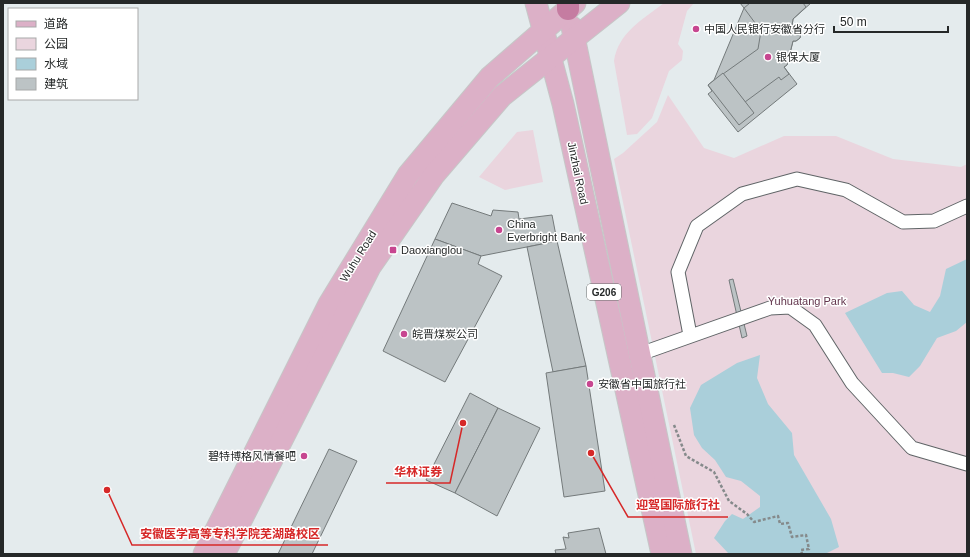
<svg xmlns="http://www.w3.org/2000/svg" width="970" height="557" font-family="Helvetica,'Noto Sans SC',sans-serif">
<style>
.green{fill:#ead5de}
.water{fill:#aacfda}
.building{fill:#bcc3c5;stroke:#747a7b}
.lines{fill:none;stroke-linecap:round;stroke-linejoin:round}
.street-casing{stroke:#5f6466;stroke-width:15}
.primary-casing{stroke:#c6c7c7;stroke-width:23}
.highway-casing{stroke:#c6c7c7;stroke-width:24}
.path{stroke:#858a8b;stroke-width:2.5;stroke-dasharray:3 2;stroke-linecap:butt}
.street{stroke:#fff;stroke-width:13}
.primary{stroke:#dcb0c7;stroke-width:21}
.highway{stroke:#c57ca1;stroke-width:22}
.poi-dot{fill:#c74690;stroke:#fff;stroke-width:1.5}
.labels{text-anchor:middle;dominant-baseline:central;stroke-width:3;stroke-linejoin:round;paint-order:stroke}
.shield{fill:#fff;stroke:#666868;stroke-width:1}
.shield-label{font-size:10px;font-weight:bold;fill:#252828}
.poi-label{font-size:11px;fill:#252828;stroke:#fff;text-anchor:start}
.street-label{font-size:11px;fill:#252828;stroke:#fff}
.park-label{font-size:11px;fill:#63364d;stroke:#fff}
.leader{fill:none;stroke:#d62828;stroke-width:1.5}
.callout-dot{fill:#d62828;stroke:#fff;stroke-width:1.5}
.callout-label{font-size:12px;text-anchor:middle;font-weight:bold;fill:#d62828;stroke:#fff;stroke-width:3;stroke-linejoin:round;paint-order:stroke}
</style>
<rect width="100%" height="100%" fill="#e4ebed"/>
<g class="green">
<path d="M664,3h30l-7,8 -9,33 5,7 -1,9 -13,11 -17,47 -15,16 -10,1 -13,-74c4,-28 29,-42 50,-58z"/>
<polygon points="668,95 704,148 734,158 784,136 836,136 893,159 961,167 967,164 967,554 696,554 614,159 623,153 657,122"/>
<polygon points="533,130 543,182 505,190 479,177 517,132"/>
</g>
<g class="water">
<polygon points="967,259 967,322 956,331 937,338 920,366 909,377 893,373 882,373 845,313 887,293 902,291 914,305 930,312 940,296 946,269"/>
<polygon points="760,355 757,378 768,404 792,433 794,455 831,519 839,547 825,554 729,554 714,538 725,521 732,514 743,519 760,507 760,496 741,481 726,477 715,460 702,448 694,435 690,408 701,385 737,363"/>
</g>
<g class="building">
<polygon points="740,3 811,3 793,19 792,26 800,27 801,32 800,38 796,41 793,41 787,65 784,67 797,84 738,132 708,94 712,91 708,85 714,80 744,8"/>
<polygon points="750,3 803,3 806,7 793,19 792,26 800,27 801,32 800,38 796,41 793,41 787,65 784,67 789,74 781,80 779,77 745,102 723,74 758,49 761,31 744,8"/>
<polygon points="723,73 754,113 739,125 708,85"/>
<polygon points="452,203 491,216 493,210 518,212 519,219 552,215 557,241 481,256 435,239"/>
<polygon points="435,239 481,256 478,264 502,276 445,382 383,351"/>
<polygon points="557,241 586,366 553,372 527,247"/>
<polygon points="733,279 747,336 742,338 729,280"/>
<polygon points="586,366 605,491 564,497 546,373"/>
<polygon points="470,393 498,408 455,493 426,480"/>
<polygon points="498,408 540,428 497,516 455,493"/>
<polygon points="329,449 357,461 312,554 278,554"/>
<polygon points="599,528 606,554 556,554 555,550 566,549 563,537 569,538 568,533"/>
</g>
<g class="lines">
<defs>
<g id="street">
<polyline points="690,335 678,272 697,226 742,194 797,179 846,190 903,222 934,221 967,206"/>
<polyline points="640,354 770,308 790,307 815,325 852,383 912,448 967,464"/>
</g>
<g id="primary">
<polyline points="536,3 563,104 662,554"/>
<polyline points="572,27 681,554"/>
<polyline points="204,554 329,304 408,175 490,77 575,3"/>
<polyline points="224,554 370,267 434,175 502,96 619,3"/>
</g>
<polyline id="highway" points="568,3 568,9"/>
</defs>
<use href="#street" class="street-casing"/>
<use href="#primary" class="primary-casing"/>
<use href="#highway" class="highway-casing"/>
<polyline class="path" points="674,425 686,456 714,472 729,501 747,514 754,522 778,516 780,524 788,523 792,537 806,535 809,549 801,550 802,554"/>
<use href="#street" class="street"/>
<use href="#primary" class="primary"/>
<use href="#highway" class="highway"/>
</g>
<g class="poi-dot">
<circle cx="696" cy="29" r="4"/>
<circle cx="768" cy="57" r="4"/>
<circle cx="499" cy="230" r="4"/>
<rect x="389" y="246" width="8" height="8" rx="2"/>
<circle cx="404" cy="334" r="4"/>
<circle cx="590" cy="384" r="4"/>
<circle cx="304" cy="456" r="4"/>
</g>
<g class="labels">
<rect class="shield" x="587" y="284" width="34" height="16" rx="3"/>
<g class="shield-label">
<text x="604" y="292">G206</text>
</g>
<g class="poi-label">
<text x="704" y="29">中国人民银行安徽省分行</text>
<text x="776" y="57">银保大厦</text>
<text x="507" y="224">China<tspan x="507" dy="13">Everbright Bank</tspan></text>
<text x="401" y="250">Daoxianglou</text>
<text x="412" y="334">皖晋煤炭公司</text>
<text x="598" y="384">安徽省中国旅行社</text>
<text x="296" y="456" text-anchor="end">碧特博格风情餐吧</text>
</g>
<g class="street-label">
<text transform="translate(578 173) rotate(78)">Jinzhai Road</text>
<text transform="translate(358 256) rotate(-58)">Wuhu Road</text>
</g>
<g class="park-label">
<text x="807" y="301">Yuhuatang Park</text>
</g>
</g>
<path class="leader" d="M463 423L450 483H386M591 453L628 517H728M107 490L132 545H328"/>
<g class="callout-dot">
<circle cx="463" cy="423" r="4"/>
<circle cx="591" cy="453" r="4"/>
<circle cx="107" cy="490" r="4"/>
</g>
<g class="callout-label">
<text x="418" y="476">华林证券</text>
<text x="678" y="509">迎驾国际旅行社</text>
<text x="230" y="538">安徽医学高等专科学院芜湖路校区</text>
</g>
<rect width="970" height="557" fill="none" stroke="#252828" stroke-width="8"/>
<rect x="8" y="8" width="130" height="92" fill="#ffffff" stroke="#a8a9a9"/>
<rect x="16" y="21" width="20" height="6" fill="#dcb0c7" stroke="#a8a9a9"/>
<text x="44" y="28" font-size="12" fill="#252828">道路</text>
<rect x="16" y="38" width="20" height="12" fill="#ead5de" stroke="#a8a9a9"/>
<text x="44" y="48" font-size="12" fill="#252828">公园</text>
<rect x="16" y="58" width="20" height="12" fill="#aacfda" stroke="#a8a9a9"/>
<text x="44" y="68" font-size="12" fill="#252828">水域</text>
<rect x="16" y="78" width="20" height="12" fill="#bcc3c5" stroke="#a8a9a9"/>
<text x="44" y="88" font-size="12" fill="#252828">建筑</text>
<path d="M834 26v6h114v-6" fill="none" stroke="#252828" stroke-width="2"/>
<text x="840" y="26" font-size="12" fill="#252828" stroke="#ffffff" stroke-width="3" paint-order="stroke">50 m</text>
</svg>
